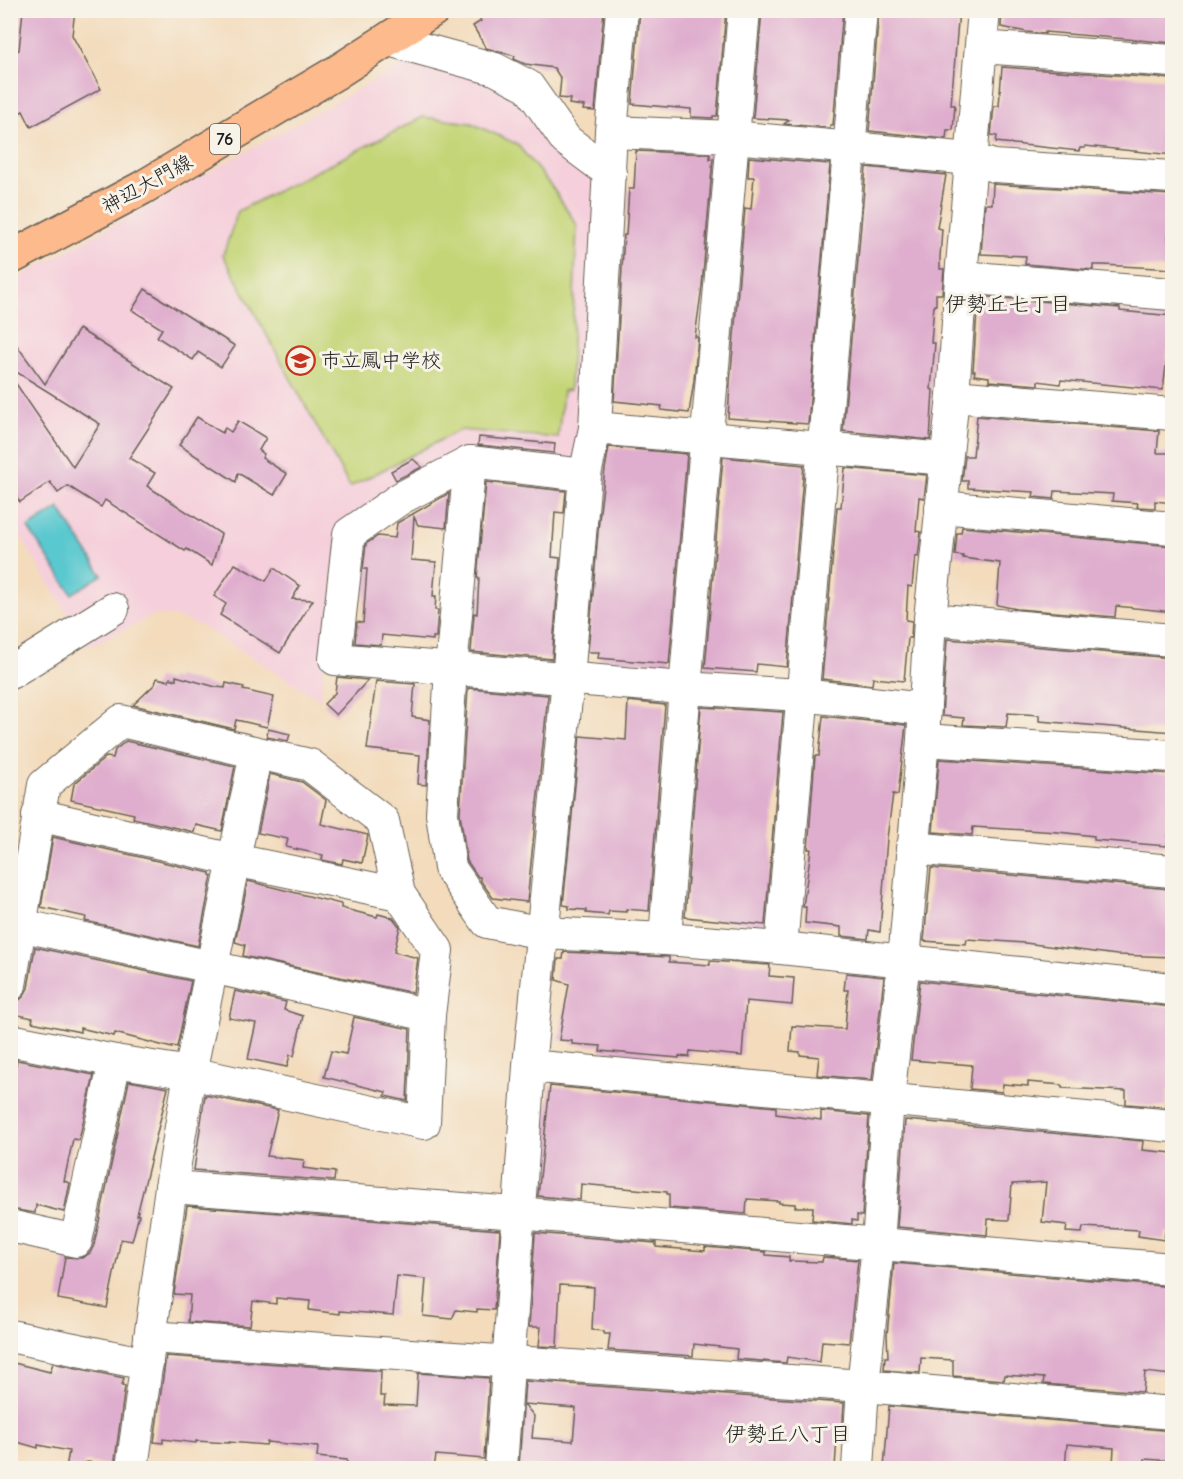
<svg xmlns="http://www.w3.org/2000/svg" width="1183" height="1479" font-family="'Comic Neue','Klee One',sans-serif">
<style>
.built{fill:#f5cfdb}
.green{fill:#c4d577;stroke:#70784a;stroke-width:1.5}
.water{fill:#5ac8cf;stroke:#3b7276;stroke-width:1.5}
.building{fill:#dfadce;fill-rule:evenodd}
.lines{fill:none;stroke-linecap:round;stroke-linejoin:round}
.minor-casing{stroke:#675f54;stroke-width:34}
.major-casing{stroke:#675f54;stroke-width:36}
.minor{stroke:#fff;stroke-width:32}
.major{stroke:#fcba8d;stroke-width:33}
.labels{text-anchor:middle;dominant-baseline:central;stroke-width:6;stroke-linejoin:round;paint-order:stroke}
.shield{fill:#f7f3e8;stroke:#5e5c59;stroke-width:1.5}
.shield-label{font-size:18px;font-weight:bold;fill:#1c1c1c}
.street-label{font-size:20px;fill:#1c1c1c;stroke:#f7f3e8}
.poi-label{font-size:20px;fill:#1c1c1c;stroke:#f7f3e8;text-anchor:start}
.neighbourhood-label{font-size:21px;fill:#1c1c1c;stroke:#f7f3e8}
</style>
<rect width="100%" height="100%" fill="#f7f3e8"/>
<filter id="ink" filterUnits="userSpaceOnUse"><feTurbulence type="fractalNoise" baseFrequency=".0167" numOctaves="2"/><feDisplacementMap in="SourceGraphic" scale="12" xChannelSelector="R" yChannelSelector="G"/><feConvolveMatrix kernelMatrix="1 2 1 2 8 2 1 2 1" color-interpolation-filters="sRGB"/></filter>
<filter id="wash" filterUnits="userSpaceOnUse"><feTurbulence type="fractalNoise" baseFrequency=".008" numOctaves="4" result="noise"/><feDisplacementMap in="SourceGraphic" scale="24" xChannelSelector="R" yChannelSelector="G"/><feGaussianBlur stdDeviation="1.35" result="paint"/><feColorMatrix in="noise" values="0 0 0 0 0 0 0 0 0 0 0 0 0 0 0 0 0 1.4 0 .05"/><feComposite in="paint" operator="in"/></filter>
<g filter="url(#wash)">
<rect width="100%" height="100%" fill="#f3dbbc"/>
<polygon class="built" points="409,61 493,74 602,178 583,438 575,461 465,456 340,533 320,700 203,627 174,616 154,615 88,647 11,521 11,282"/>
<polygon class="green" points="423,117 471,123 517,144 552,187 577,225 570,390 563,391 558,438 460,430 350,487 223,255 238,211"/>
<polygon class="water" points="59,508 102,575 72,594 28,528"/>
<g id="blocks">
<g class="building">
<polygon points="23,10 75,10 72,35 101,89 31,127 23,111 10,117 10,54 19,50"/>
<polygon points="474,10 604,10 595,111 583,110 584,106 569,104 570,99 559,98 561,79 554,68 525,64 514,59 515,56 486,48 473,26 481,21"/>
<polygon points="640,10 726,10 717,116 713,116 713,118 691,117 691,109 632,104"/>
<polygon points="762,10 843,10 833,125 830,125 830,128 784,124 789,120 753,118"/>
<polygon points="879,10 959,10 951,105 955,105 953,130 947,130 946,139 869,131"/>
<polygon points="1002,10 1154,10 1173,13 1173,43 1045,32 1045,34 1027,32 1001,27"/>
<polygon points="1002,67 1173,79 1173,155 1085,146 1085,148 1080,148 1079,151 996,142 997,136 991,135 994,106 999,106"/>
<polygon points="636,151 710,154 710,159 713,158 702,286 695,337 698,337 694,380 689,413 661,410 662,406 614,401 624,235 626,235 629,189 634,189"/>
<polygon points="749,157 830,164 808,424 728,418 730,383 745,208 751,209 754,177 748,177"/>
<polygon points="866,167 946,175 937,228 942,229 940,257 940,269 944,269 942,294 936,294 936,305 934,305 931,343 935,343 931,389 933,390 930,440 843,431"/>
<polygon points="993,184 1173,195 1168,239 1173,240 1173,269 1103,265 1093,265 1093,270 1025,264 1026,256 981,254 985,204 992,204"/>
<polygon points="145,289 235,346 221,367 198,352 193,360 157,337 162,329 132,310"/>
<polygon points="978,296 1120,308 1120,311 1173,316 1173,350 1168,349 1163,390 1061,380 1060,384 1038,381 1038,385 989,381 989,377 974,375 975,371 973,371"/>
<polygon points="79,329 174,389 129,458 155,473 147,486 221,534 212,565 187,549 185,551 105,500 101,507 68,486 58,493 50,482 20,502 10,489 10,375 73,467 100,424 10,368 10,336 45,384"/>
<polygon points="977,416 1159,431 1157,453 1173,453 1173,503 1155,501 1155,508 1137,507 1138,503 1112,501 1113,494 1055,491 1054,499 1033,497 1034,492 968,488 968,481 962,481 965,456 973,456"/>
<polygon points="197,417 222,433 225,428 231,432 238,421 266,438 259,450 264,454 262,458 287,474 274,495 238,473 236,482 179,445"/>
<polygon points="479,437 555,444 554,453 478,445"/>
<polygon points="609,447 687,454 669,664 598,658 599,652 588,652 599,520 605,469"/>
<polygon points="723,457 804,465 787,667 757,664 756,672 705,668"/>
<polygon points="413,459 422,467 396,480 391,471"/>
<polygon points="845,468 927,475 924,498 919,497 916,531 921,532 918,557 915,556 912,587 908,586 906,620 912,621 911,638 908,638 904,681 873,678 872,685 822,679 837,507 841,507"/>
<polygon points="486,482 566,491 564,513 555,512 552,557 560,558 552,659 471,652 474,613 477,614 479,578 477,578"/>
<polygon points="449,493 446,528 418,525 414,517 411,560 436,562 433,596 436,596 435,610 438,610 436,637 433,637 433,640 382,635 381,645 355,643 357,622 363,623 367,569 363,569 366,544 378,536 395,538 397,523"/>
<polygon points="962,527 1173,546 1173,612 1116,606 1115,617 1017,609 997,605 1000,563 963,558 963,556 955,555 957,533 961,533"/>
<polygon points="235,564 266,581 274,568 300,586 292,599 313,600 280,653 220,615 226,604 214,596"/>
<polygon points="947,639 1173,658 1173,732 1039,721 1039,715 1008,713 1006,727 963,725 964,718 942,716"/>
<polygon points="176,676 216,687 225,688 226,683 244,687 243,690 274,697 267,727 236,720 234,729 133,705 155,684 157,678 169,681 170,678 176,680"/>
<polygon points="337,677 368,680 336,715 324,704 335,693"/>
<polygon points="376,681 415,684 412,717 430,720 426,785 418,784 420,755 367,749"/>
<polygon points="468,688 548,695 527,902 493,898 480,880 480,877 478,877 467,861 460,813"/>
<polygon points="628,701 665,705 649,911 626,909 626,912 609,911 608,915 586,913 586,910 569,909 569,906 563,905 580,736 626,740"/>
<polygon points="701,707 783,712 765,925 685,917"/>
<polygon points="823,716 906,725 898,795 893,794 887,838 880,932 869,930 868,939 841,936 841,927 805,923 806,907 803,907 811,849 808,849 815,756 819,756"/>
<polygon points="268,729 290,734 288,741 267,737"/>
<polygon points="126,741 235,766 222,831 196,825 194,832 133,818 134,814 71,800 74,784 106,757 113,758 115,750"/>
<polygon points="939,759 1173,774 1173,800 1167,846 1094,840 1094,836 1058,832 973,827 972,835 933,832"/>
<polygon points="270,774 302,782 326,800 321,824 368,835 362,863 343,859 342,864 322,860 323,855 286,847 288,839 258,833"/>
<polygon points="53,837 210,873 210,875 212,876 198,946 85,921 86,917 41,907"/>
<polygon points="931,868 1170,889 1168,929 1173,929 1173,957 1117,955 1025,943 967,939 966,944 924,941"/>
<polygon points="248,881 341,904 341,908 377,917 378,914 393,918 400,927 394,952 418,958 413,993 243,956 245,945 235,942"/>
<polygon points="35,947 191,981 177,1047 172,1046 172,1048 115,1033 114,1036 80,1028 80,1032 32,1022 33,1018 14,1014 17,1002 23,997 28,988"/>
<polygon points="564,952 669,957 669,962 710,965 710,961 770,965 769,976 794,978 792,1005 746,1001 742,1056 690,1051 689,1057 679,1056 679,1058 600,1051 601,1046 572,1044 572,1041 559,1040 569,984 556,980 558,959 563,959"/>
<polygon points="846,973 884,977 872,1080 817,1075 819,1057 800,1055 800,1052 790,1051 792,1026 845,1029 848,990 844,990"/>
<polygon points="920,981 1173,1007 1173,1089 1168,1089 1166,1107 1126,1104 1126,1091 1062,1088 1062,1085 1028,1082 1028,1086 1003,1084 1002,1092 970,1089 972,1065 911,1060"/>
<polygon points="235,991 286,1002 284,1010 303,1016 294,1056 290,1055 287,1067 248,1059 256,1023 229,1018"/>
<polygon points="354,1017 410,1029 407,1101 385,1096 386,1092 324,1077 331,1051 346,1054"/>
<polygon points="17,1060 94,1075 79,1140 73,1139 64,1181 70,1183 64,1212 36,1205 35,1213 10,1209 10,1080 13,1080"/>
<polygon points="129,1081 168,1088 137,1215 139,1215 132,1241 121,1239 107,1308 58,1299 65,1257 82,1258 90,1253 94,1245"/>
<polygon points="550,1086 776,1107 776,1114 821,1120 821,1111 869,1116 862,1216 857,1215 857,1221 852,1220 852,1224 812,1220 813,1207 795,1207 795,1204 779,1203 779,1201 747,1199 746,1214 669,1208 669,1194 667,1194 667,1192 581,1184 580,1200 538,1196"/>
<polygon points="205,1095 278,1110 267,1156 304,1160 303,1168 335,1172 334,1181 194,1170"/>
<polygon points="905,1120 1143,1141 1142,1150 1173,1153 1173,1233 1165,1232 1164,1240 1138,1236 1139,1230 1083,1227 1082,1233 1066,1232 1067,1225 1042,1222 1046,1182 1012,1184 1009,1220 988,1219 987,1235 897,1227"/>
<polygon points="187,1206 500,1230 494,1310 477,1309 477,1312 456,1310 452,1319 423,1316 426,1279 397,1276 393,1315 340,1311 340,1314 309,1310 310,1301 276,1298 276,1304 253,1301 250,1326 188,1322 190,1295 174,1294"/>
<polygon points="535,1233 656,1243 656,1247 705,1251 705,1247 766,1252 766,1255 789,1257 789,1261 822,1262 823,1257 858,1260 849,1343 822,1341 820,1362 787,1357 786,1363 736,1359 737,1349 694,1344 693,1356 608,1350 610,1334 604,1334 604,1331 592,1330 594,1287 560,1285 557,1347 539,1346 541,1327 529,1327"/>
<polygon points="894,1263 1173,1287 1171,1375 1145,1372 1143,1392 1043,1384 1044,1378 1005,1375 1004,1380 953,1376 953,1360 921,1358 920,1373 884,1370 885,1357 888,1357 887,1335"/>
<polygon points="166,1356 381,1371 380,1396 385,1396 384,1405 416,1406 418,1373 489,1378 484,1459 436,1455 434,1468 346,1468 347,1460 317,1457 318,1447 267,1442 266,1445 229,1442 229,1443 196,1441 196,1443 163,1439 163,1443 154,1442"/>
<polygon points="10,1362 50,1372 53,1363 124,1378 122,1385 125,1386 114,1467 88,1462 84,1463 83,1468 66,1468 69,1451 38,1445 38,1448 10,1440"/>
<path d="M525,1381l319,22 -2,33h-5l-2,32h-273l-43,-2zM524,1404l52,4 -3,33 -41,-3 2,-22z"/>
<polygon points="889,1406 1173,1431 1173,1461 1145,1459 1145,1466 1113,1464 1114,1448 1067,1444 1065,1468 1022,1466 1022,1468 884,1468"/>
</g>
</g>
</g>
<g filter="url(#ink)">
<use href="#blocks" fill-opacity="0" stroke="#675f54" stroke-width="1.5"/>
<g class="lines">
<defs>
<g id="minor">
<polyline points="389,40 495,69 528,86 566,140 610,173"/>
<polyline points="981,47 1172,61"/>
<polyline points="611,132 733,137 971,159 994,166 1172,177"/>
<polyline points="961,277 1172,294"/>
<polyline points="953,396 1172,414"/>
<polyline points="595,428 946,459"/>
<polyline points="470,462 451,669 442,814 450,868 487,922 543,933 665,939 781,948 1172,989"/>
<polyline points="585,475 470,462 401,498 349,534 335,659 683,688 802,695 923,709"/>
<polyline points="941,507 1172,528"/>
<polyline points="930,619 1172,640"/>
<polyline points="10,673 113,609"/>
<polyline points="923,740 1172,756"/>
<polyline points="38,815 234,860 399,894"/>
<polyline points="912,848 1172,871"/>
<polyline points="20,925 429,1015"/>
<path d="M665,939c23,-310 53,-619 79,-929"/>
<polyline points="781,948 861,10"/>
<polyline points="10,985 44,785 121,721 310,765 383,821 399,894 437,950 429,1015 424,1123 190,1073 115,1061 10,1040"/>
<polyline points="529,1066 1172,1126"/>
<polyline points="171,1187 518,1213 1172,1269"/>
<polyline points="10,1226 76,1241 115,1061"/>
<polyline points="10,1336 147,1364"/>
<polyline points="150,1337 863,1386 1172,1413"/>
<polyline points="132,1468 171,1187 190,1073 256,753"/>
<polyline points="501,1468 529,1066 568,679 585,475 595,428 611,132 622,10"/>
<polyline points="858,1468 863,1386 878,1245 888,1098 904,961 923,740 930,619 953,396 961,277 984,10"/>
</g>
<polyline id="major" points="10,258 142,188 337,72 433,10"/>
</defs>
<use href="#minor" class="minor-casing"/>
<use href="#major" class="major-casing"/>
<use href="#minor" class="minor"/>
<use href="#major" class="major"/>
</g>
</g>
<defs>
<symbol id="school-ring" viewBox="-11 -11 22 22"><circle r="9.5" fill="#f7f3e8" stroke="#c8321e" stroke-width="1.5"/><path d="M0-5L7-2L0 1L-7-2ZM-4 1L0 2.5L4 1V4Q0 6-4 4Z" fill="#c8321e"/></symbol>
</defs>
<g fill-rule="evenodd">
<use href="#school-ring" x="284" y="344" width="33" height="33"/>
</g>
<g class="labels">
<rect class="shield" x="210" y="124" width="30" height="30" rx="4.5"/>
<g class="shield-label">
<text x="225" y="139">76</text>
</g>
<g class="street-label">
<text transform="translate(147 184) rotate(-29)">神辺大門線</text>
</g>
<g class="poi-label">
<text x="321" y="360">市立鳳中学校</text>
</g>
<g class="neighbourhood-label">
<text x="1008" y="304">伊勢丘七丁目</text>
<text x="788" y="1434">伊勢丘八丁目</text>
</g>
</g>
<rect width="1183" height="1479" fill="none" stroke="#f7f3e8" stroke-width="36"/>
</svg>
